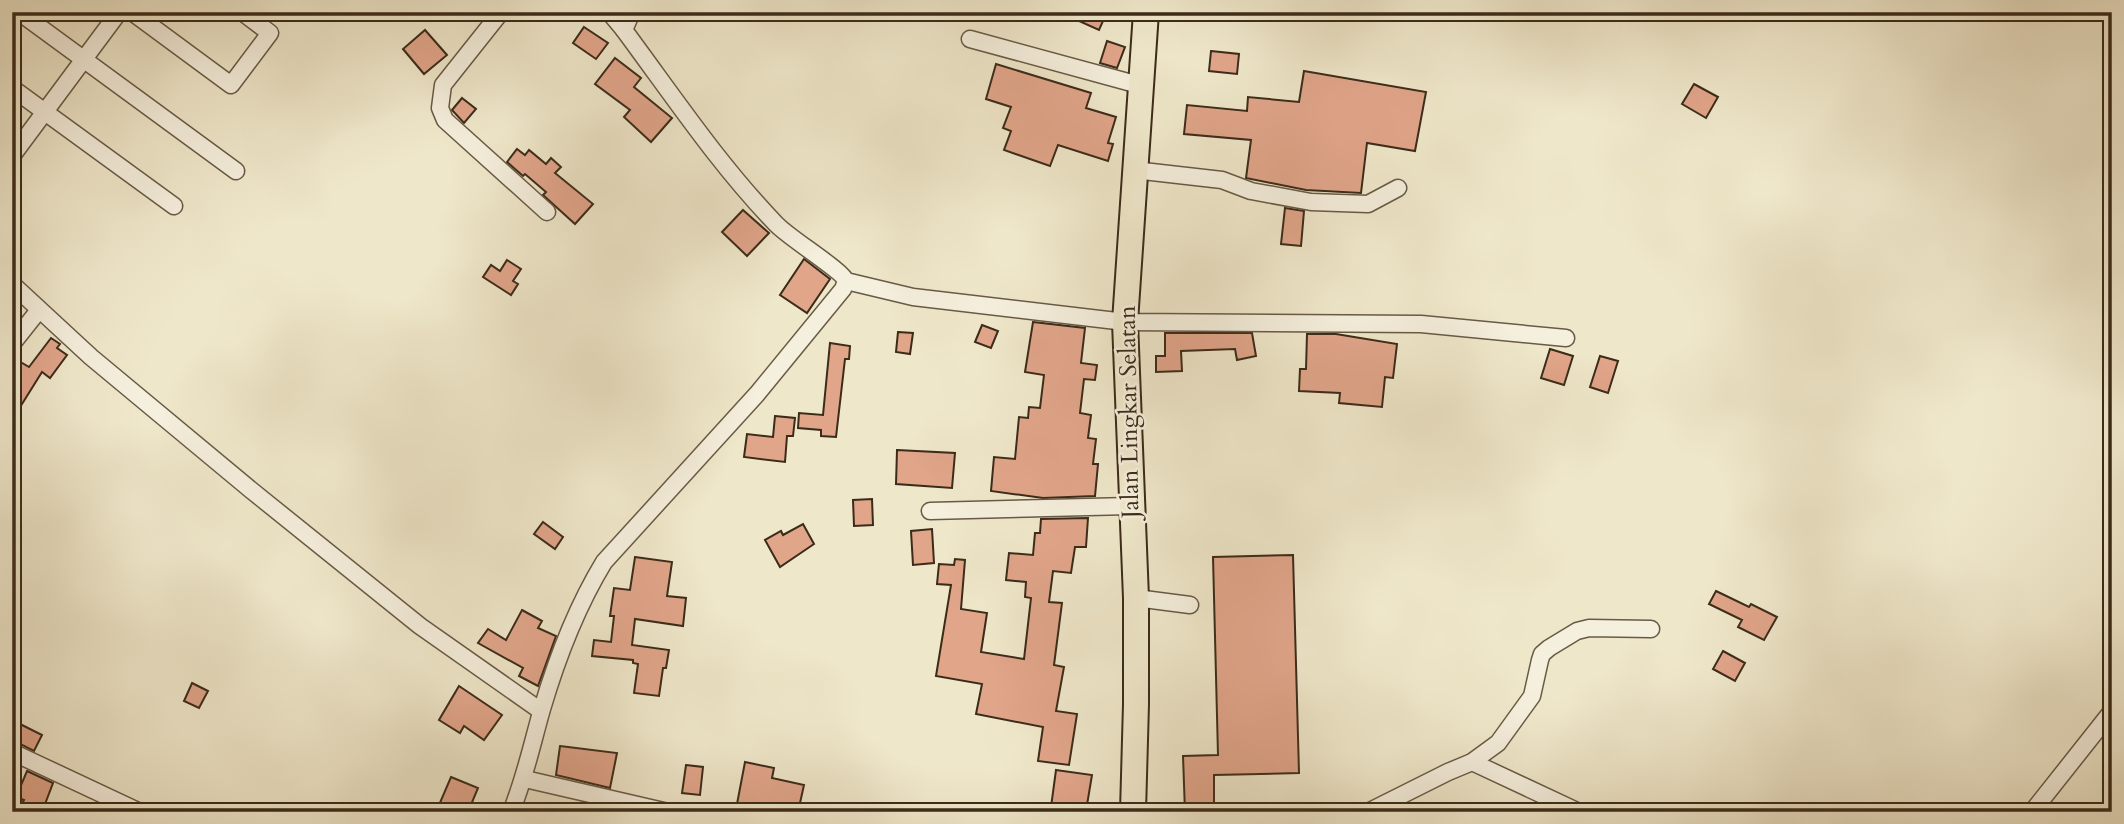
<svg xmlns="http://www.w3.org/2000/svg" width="2124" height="824" font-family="Cardo,serif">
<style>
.building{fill:#e1a58a;stroke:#3b2b19;stroke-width:2}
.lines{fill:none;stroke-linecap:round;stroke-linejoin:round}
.minor-casing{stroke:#685a45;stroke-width:19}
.highway-casing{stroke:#3b2b19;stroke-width:28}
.minor{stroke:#f5efdd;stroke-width:16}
.highway{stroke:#efe7ca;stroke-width:24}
.labels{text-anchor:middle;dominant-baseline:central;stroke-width:5;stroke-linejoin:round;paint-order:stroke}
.street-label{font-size:24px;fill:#3b2b19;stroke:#f5efdd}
</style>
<rect width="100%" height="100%" fill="#efe7ca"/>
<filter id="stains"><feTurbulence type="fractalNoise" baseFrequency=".00286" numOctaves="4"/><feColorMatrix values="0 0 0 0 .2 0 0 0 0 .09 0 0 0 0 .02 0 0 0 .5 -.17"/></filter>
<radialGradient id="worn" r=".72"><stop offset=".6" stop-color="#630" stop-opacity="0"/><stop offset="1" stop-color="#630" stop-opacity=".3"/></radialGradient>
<g class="building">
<polygon points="1059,12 1107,12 1099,30"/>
<polygon points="584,27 608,43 596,59 573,43"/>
<polygon points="425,30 447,55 424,74 403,49"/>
<polygon points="1107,41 1125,47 1117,68 1100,63"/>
<polygon points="1211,51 1239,54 1237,74 1209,71"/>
<polygon points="615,58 641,78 634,87 672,118 651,142 624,117 630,110 595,84"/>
<polygon points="996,64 1091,93 1086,108 1116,117 1108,143 1113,144 1108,161 1058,145 1050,166 1004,150 1011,131 1003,128 1011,107 986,99"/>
<polygon points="1304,71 1426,92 1415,151 1367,143 1361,193 1306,190 1246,178 1251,140 1184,134 1187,105 1247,111 1248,97 1299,102"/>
<polygon points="1694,84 1718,97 1706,118 1682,104"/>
<polygon points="462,98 476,109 464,123 452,110"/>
<polygon points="517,149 525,155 529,150 546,164 551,158 561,167 555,173 593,204 575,224 543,195 546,192 525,174 523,176 507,162"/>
<polygon points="1285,208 1304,211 1301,246 1281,244"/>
<polygon points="743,210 769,233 747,256 722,232"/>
<polygon points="804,259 830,279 807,313 780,295"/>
<polygon points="507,260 521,269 513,281 518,284 511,295 483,277 491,265 500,271"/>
<polygon points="1033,322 1085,328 1081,363 1097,365 1095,380 1084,379 1080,413 1091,415 1088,438 1096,439 1093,464 1098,464 1095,496 1043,498 991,491 994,457 1015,459 1019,417 1028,418 1029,407 1040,408 1044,375 1025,372"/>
<polygon points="982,325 998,331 991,348 975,342"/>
<polygon points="898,332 913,333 910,354 896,352"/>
<polygon points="1165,333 1252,333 1256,356 1237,360 1235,349 1181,351 1182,371 1156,372 1156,356 1165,356"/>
<polygon points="1307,334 1336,334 1397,344 1393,378 1385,377 1382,407 1339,403 1340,393 1299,391 1300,369 1306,369"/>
<polygon points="51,338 60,344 57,348 67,355 50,378 42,372 12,420 12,357 29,367"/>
<polygon points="830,343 850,346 849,359 845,359 836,437 821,436 821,430 798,428 799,413 823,415"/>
<polygon points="1550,349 1573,356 1564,385 1541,378"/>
<polygon points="1600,356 1618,361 1608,393 1590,387"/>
<polygon points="775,416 795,418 793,436 787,436 785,462 744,457 747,434 773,437"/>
<polygon points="897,450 955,453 952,488 896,484"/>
<polygon points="872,499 873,525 854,526 853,500"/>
<polygon points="1088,518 1086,547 1075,547 1071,573 1053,571 1049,602 1062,603 1054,665 1064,667 1056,711 1077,714 1069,765 1038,761 1043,727 976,714 982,684 936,676 951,585 937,584 939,564 954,565 955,559 965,560 961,609 987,613 981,652 1024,659 1031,598 1025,597 1026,582 1006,580 1009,553 1033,555 1035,533 1040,533 1041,519"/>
<polygon points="543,522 563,537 555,549 534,534"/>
<polygon points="803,524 814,544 780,567 765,540 781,531 783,535"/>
<polygon points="932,529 934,563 913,565 911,531"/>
<polygon points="1293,555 1299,773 1214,775 1214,812 1185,812 1183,756 1218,755 1213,557"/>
<polygon points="635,557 672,562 667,596 686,598 683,626 635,619 632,645 669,650 666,668 663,668 659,696 634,693 638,664 633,663 633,660 592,656 594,640 611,642 614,616 610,616 614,588 630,590"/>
<polygon points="1716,591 1749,607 1751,604 1777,617 1764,640 1738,627 1742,620 1709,604"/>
<polygon points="522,610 542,621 538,628 556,636 538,686 519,676 523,668 478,643 488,629 506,640"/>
<polygon points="1723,651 1745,663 1735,681 1713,669"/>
<polygon points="192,683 208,691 199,708 184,701"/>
<polygon points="459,686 502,715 484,740 464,726 460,733 439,720"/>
<polygon points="12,720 42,735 34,751 12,740"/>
<polygon points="560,746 617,753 610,788 556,775"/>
<polygon points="745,762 774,768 772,778 804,785 798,812 778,812 737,804"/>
<polygon points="686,765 703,767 700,795 682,793"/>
<polygon points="1056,770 1092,775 1086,811 1051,807"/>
<polygon points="27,771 53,783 42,812 17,812 24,800 16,797"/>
<polygon points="451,777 478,788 468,812 436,812"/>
</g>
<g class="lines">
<defs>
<g id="minor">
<polyline points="19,12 236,171"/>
<polyline points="132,12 231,85 270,33 242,12"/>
<polyline points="501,12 443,85 440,108 445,120 547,212"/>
<polyline points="609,12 624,30"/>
<path d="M632,12l-8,18c49,66 95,135 152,194 13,14 67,47 70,57l67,16 212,25 296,2 145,14"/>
<polyline points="970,39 1139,85"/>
<polyline points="12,88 174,206"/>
<polyline points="12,156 119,12"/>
<polyline points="1134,170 1222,180 1251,191 1311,202 1368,204 1398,188"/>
<polyline points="12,284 91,357 251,490 420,626 541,711"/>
<polyline points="12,344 39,310"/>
<polyline points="930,511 1130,506"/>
<polyline points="1136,598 1190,605"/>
<polyline points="12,752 140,812"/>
<polyline points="1472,762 1579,812"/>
<polyline points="525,779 668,812"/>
<path d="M511,812c14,-34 21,-68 31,-103 15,-51 34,-101 62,-147l153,-168 86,-105 3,-8"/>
<polyline points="1368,812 1448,772 1472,762 1498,743 1532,696 1540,660 1542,654 1549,648 1577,631 1589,628 1651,629"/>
<polyline points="2032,812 2112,711"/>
</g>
<polyline id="highway" points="1133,812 1136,704 1136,598 1125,322 1146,12"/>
</defs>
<use href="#minor" class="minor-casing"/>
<use href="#highway" class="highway-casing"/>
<use href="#minor" class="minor"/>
<use href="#highway" class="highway"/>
</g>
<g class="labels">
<g class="street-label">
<text transform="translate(1129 412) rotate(-91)">Jalan Lingkar Selatan</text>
</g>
</g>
<rect width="2124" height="824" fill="none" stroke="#efe7ca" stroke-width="42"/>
<rect x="14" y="14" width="2096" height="796" fill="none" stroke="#3b2b19" stroke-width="3.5"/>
<rect x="21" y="21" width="2082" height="782" fill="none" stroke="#3b2b19" stroke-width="2"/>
<rect width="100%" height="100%" filter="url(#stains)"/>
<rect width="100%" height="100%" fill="url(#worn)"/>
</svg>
